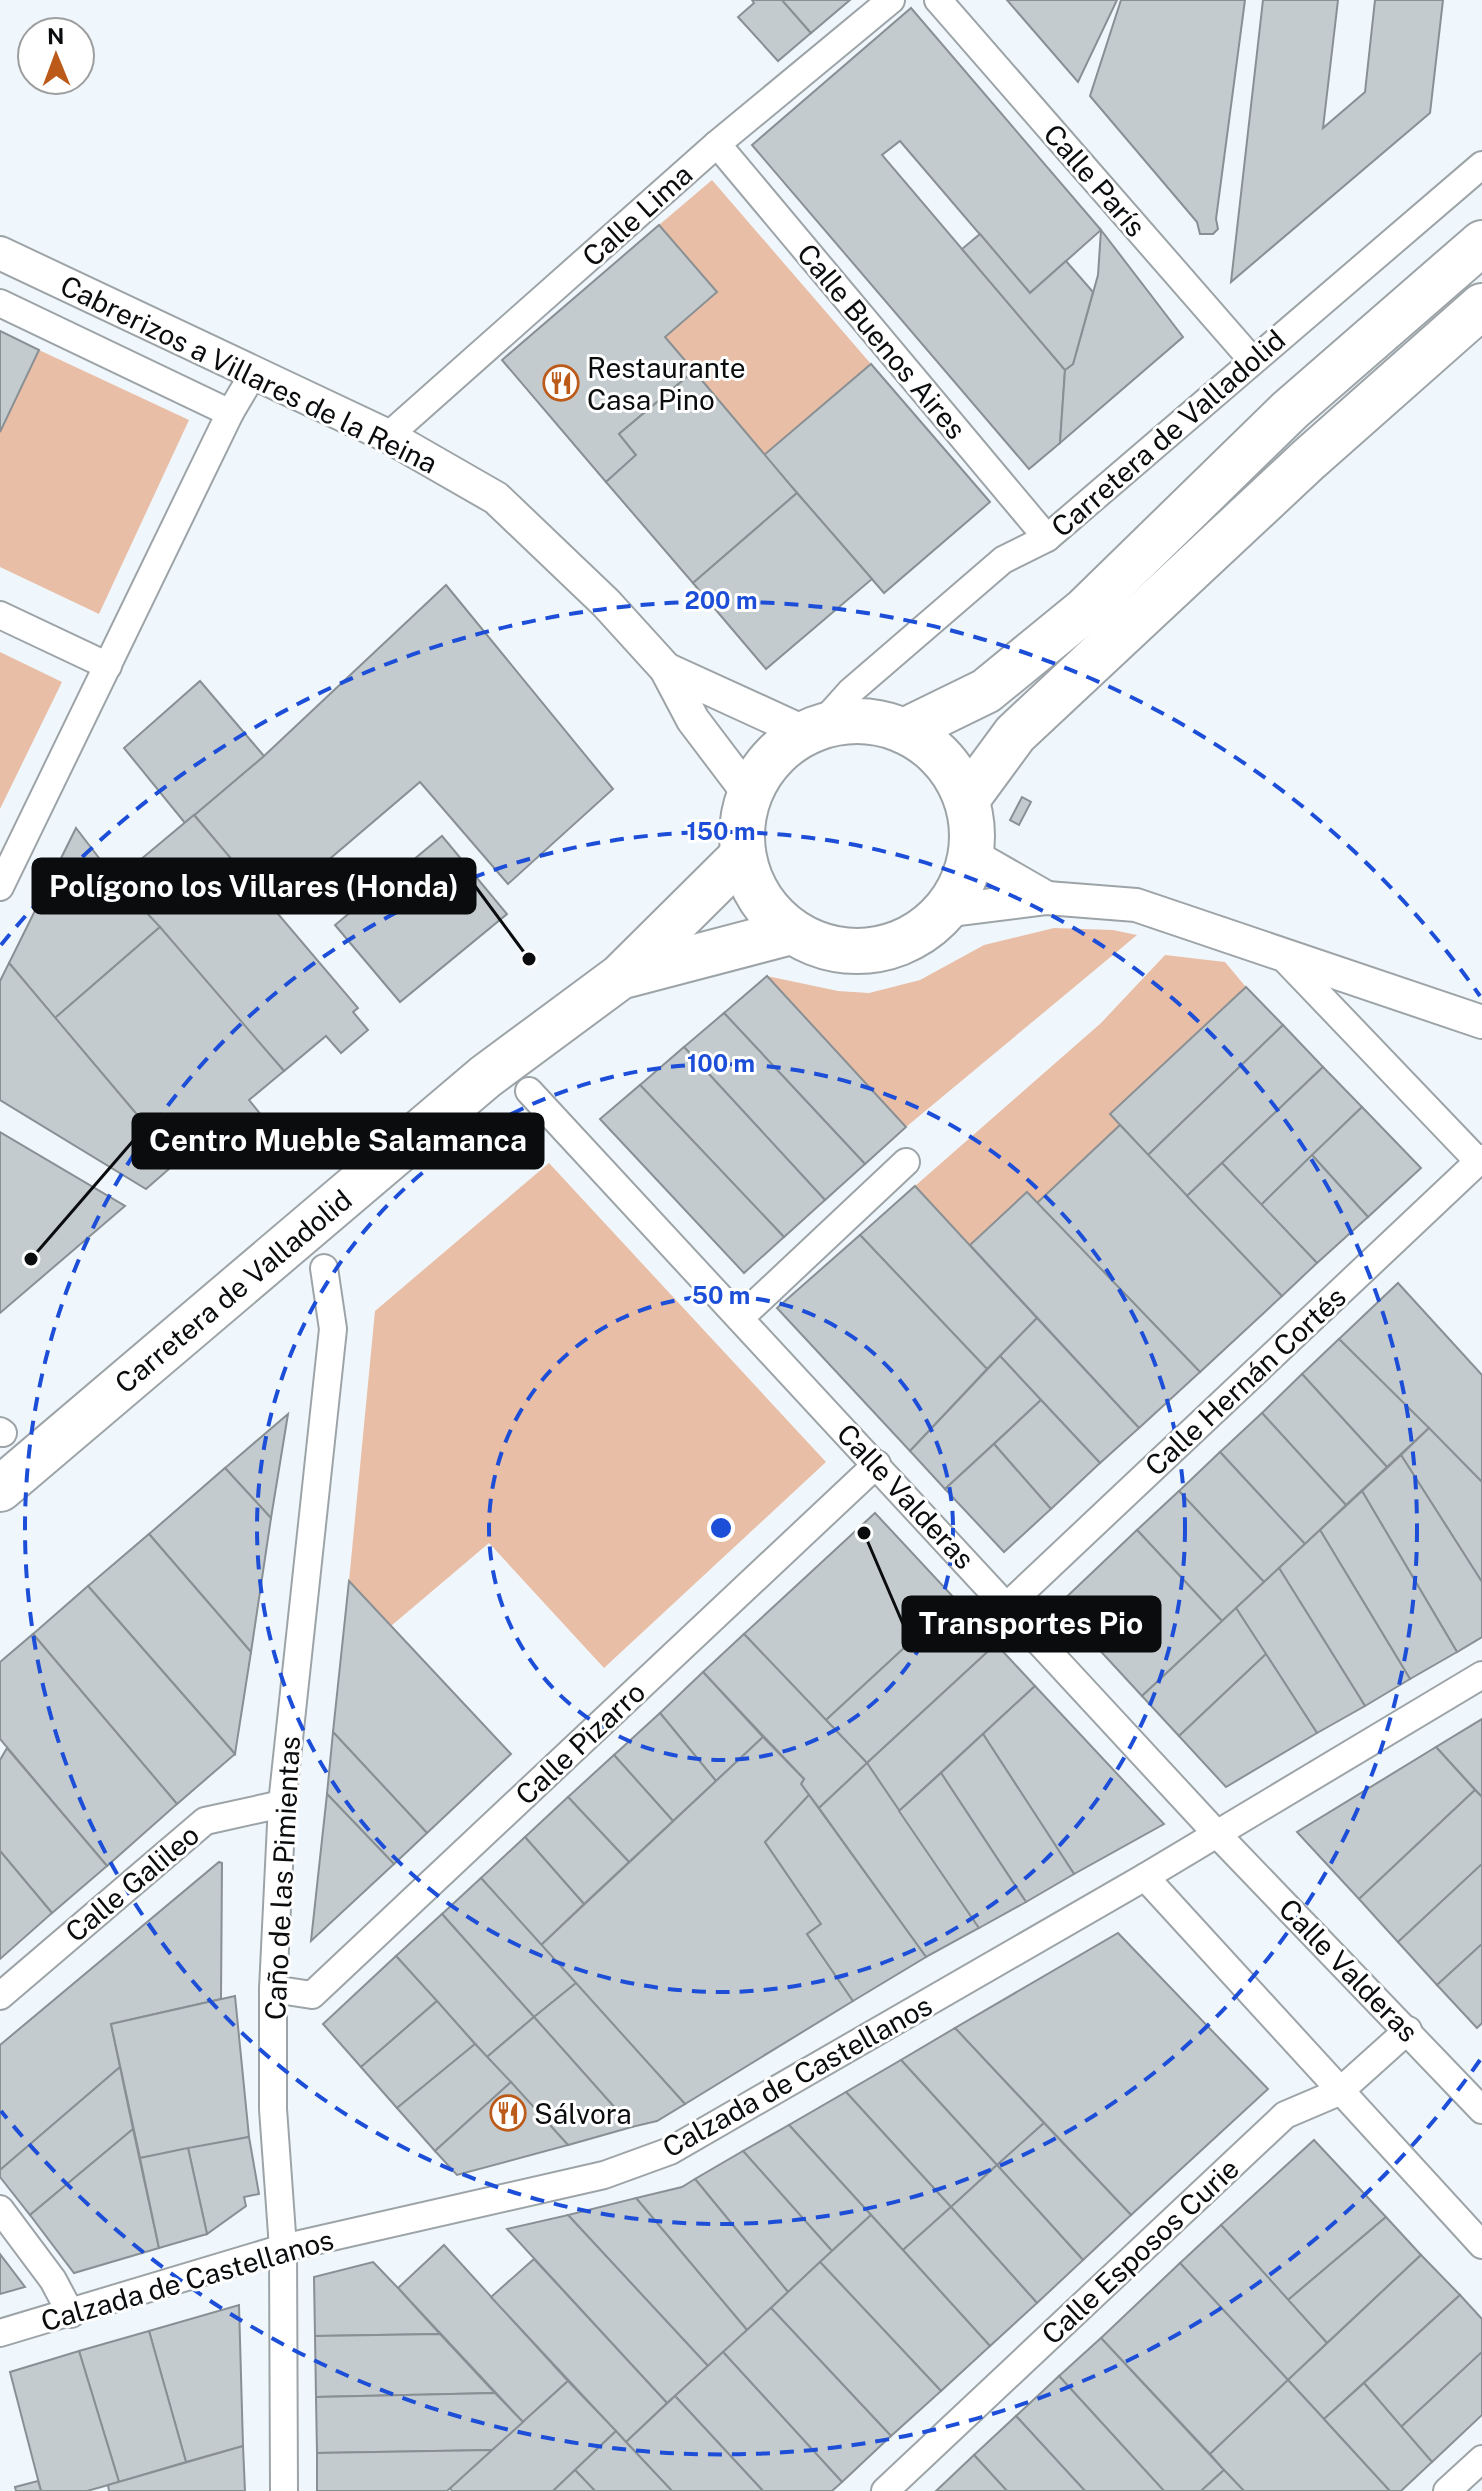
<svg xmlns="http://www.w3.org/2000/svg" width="1482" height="2491" font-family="'Public Sans',sans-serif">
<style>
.green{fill:#e9bea7}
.building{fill:#c4cbcf;stroke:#899094;stroke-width:2}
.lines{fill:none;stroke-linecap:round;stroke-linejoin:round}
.minor-casing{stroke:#9da4a8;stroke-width:30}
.tertiary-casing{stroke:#9da4a8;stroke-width:36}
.trunk-casing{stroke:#9da4a8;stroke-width:48}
.minor{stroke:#fff;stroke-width:26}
.tertiary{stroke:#fff;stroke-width:32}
.trunk{stroke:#fff;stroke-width:44}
.ring{fill:none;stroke:#1d4ed8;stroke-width:4;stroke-dasharray:14 10}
.labels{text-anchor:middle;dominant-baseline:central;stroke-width:6;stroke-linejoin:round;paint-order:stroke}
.street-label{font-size:28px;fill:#0a0c0e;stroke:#fff}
.poi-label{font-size:28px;fill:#0a0c0e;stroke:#fff;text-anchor:start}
.centre{fill:#1d4ed8;stroke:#fff;stroke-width:4}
.ring-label{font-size:24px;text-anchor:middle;font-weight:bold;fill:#1d4ed8;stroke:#fff;stroke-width:6;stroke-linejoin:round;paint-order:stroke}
.leader{fill:none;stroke:#0a0c0e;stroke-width:3}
.callout-dot{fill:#0a0c0e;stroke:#fff;stroke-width:3}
.callout{fill:#0a0c0e;stroke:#0a0c0e;stroke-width:3}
.callout-label{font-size:30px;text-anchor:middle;font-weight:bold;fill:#fff}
</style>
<rect width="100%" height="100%" fill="#f0f7fc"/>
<g class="green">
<polygon points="712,180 871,364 764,455 665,337 717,292 659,225"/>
<polygon points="39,350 189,420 99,614 0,567 0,432"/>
<polygon points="0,652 62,682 0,809"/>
<polygon points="1054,928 1113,930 1137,935 906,1127 767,976 838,991 869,993 920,980 984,945"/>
<polygon points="1165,955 1225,962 1246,987 1110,1114 1120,1125 1037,1203 1026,1193 970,1245 915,1186 1101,1023"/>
<polygon points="549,1163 826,1462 604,1668 489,1543 391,1626 349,1581 375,1311"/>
</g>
<g class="building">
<polygon points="752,0 782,0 811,33 778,61 738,17 754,3"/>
<polygon points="782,0 850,0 811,33"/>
<polygon points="1007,0 1117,0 1078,82"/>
<polygon points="1121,0 1245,0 1216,219 1218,229 1213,234 1200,234 1197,222 1090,96"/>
<polygon points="1263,0 1338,0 1323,128 1365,92 1375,0 1443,0 1430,113 1231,282"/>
<polygon points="911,8 1101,230 1030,293 900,141 882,155 1065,370 1060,443 1029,469 752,145"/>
<polygon points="659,225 717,292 665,337 694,371 619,434 636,455 606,482 502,360"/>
<polygon points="1101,230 1183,337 1060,443 1065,370 1073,364 1098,275"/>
<polygon points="980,234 1030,293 1066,261 1093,292 1073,364 1065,370 962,249"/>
<polygon points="0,331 39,350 0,432"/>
<polygon points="871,364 990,502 884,593 764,455"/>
<polygon points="694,371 797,493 693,583 606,482 636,455 619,434"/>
<polygon points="797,493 872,579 766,669 693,583"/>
<polygon points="446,585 613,789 508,884 420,782 272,908 194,815 264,756"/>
<polygon points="200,681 264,756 185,823 124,748"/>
<polygon points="1022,797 1031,802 1019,825 1010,820"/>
<polygon points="194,815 358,1008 353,1012 368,1030 341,1053 326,1036 284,1071 116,880"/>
<polygon points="76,828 116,880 160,927 55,1018 9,963"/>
<polygon points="442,836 507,914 400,1002 335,925"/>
<polygon points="160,927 284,1071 249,1100 266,1121 213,1166 197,1145 177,1162 55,1018"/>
<polygon points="9,963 177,1162 146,1189 0,1100 0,981"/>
<polygon points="767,976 906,1127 865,1164 724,1013"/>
<polygon points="1246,987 1283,1025 1148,1155 1110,1114"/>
<polygon points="724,1013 865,1164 825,1200 684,1047"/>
<polygon points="1283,1025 1323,1067 1187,1196 1148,1155"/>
<polygon points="684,1047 825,1200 784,1237 640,1085"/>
<polygon points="1323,1067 1362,1107 1261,1205 1222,1163"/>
<polygon points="640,1085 784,1237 744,1273 600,1119"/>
<polygon points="1362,1107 1421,1168 1368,1217 1312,1155"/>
<polygon points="1120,1125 1282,1296 1200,1372 1037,1203"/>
<polygon points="0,1132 125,1206 0,1313"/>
<polygon points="1312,1155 1368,1217 1317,1263 1261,1205"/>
<polygon points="1222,1163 1317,1263 1282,1296 1187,1196"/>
<polygon points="915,1186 1037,1318 987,1369 860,1235"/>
<polygon points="1027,1192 1200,1372 1139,1428 970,1245"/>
<polygon points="860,1235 987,1369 910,1451 777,1308"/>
<polygon points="1398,1283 1482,1375 1482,1482 1339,1339"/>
<polygon points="1037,1318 1139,1428 1100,1463 1000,1356"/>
<polygon points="1339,1339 1429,1428 1387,1467 1302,1374"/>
<polygon points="1000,1356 1041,1400 945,1489 910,1451"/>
<polygon points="1302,1374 1387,1467 1346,1505 1262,1413"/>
<polygon points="1041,1400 1100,1463 1051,1509 994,1444"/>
<polygon points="1262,1413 1346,1505 1305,1544 1220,1452"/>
<polygon points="288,1414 271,1518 225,1468"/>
<polygon points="1429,1428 1482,1482 1482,1582 1401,1455"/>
<polygon points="994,1444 1051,1509 1004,1552 945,1489"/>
<polygon points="1220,1452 1305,1544 1264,1582 1179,1491"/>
<polygon points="1401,1455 1482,1582 1482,1637 1457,1652 1362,1491"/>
<polygon points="225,1468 271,1518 251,1652 149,1534"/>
<polygon points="1179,1491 1264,1582 1222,1621 1137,1530"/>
<polygon points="1362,1491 1457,1652 1410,1679 1320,1530"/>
<polygon points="875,1513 956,1600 826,1720 744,1634"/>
<polygon points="1137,1530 1222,1621 1142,1696 1058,1605"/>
<polygon points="1320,1530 1410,1679 1365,1706 1279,1568"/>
<polygon points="149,1534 251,1652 235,1754 88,1586"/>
<polygon points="1279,1568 1365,1706 1317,1733 1236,1608"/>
<polygon points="349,1581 511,1754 427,1833 333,1732"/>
<polygon points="88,1586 235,1754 177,1804 33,1634"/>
<polygon points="956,1600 996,1644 867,1763 826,1720"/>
<polygon points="1236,1608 1266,1654 1179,1736 1142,1696"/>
<polygon points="33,1634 177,1804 107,1866 0,1739 0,1662"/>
<polygon points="744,1634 867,1763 819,1808 801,1784 804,1779 703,1672"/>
<polygon points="996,1644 1035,1686 899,1811 867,1763"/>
<polygon points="1266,1654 1317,1733 1226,1787 1179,1736"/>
<polygon points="703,1672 763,1737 716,1781 660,1713"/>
<polygon points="1035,1686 1164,1824 1074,1874 983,1734"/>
<polygon points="660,1713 716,1781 673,1821 614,1755"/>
<polygon points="1482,1719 1482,1797 1436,1747"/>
<polygon points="333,1732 427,1833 394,1864 327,1794"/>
<polygon points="983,1734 1074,1874 1026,1902 941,1773"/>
<polygon points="763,1737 804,1779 801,1784 809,1795 765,1842 821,1924 807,1934 853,2001 685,2104 541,1945"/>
<polygon points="1436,1747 1475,1790 1359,1899 1297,1832"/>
<polygon points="7,1748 107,1866 52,1913 0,1851 0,1760"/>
<polygon points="614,1755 673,1821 629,1862 568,1797"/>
<polygon points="867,1763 979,1928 926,1957 819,1808"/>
<polygon points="941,1773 1026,1902 979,1928 899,1811"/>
<polygon points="1475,1790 1482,1797 1482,1864 1398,1942 1359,1899"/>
<polygon points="327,1794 394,1864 311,1941"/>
<polygon points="809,1795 926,1957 853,2001 807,1934 821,1924 765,1842"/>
<polygon points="568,1797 629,1862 584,1904 525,1837"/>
<polygon points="525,1837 584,1904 541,1945 481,1878"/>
<polygon points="0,1851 52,1913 0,1959"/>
<polygon points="219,1862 222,1863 221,1999 111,2024 120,2067 0,2170 0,2045"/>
<polygon points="1482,1864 1482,1944 1437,1985 1398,1942"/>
<polygon points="481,1878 576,1983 534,2017 442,1914"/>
<polygon points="442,1914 534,2017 487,2057 396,1956"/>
<polygon points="1118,1933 1268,2089 1131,2215 955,2028"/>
<polygon points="1482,1944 1482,2023 1477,2028 1437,1985"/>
<polygon points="396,1956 437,2001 361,2067 323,2024"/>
<polygon points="576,1983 685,2104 657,2121 632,2127 534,2017"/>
<polygon points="235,1996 249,2137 140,2158 111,2024"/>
<polygon points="437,2001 475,2044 397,2108 361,2067"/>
<polygon points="534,2017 632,2127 568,2145 487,2057"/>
<polygon points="955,2028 1044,2123 997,2165 901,2060"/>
<polygon points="475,2044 511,2082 435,2151 397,2108"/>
<polygon points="901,2060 997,2165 951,2207 846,2092"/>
<polygon points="120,2067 133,2129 30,2215 0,2177 0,2170"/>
<polygon points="511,2082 568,2145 457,2175 435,2151"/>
<polygon points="846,2092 951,2207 903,2250 789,2125"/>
<polygon points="1044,2123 1131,2215 1083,2260 997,2165"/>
<polygon points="789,2125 871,2215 832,2251 743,2151"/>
<polygon points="133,2129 159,2248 74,2273 30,2215"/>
<polygon points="249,2137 259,2194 244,2197 246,2206 207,2234 188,2148"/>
<polygon points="1314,2140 1386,2217 1288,2300 1221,2225"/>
<polygon points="188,2148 207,2234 159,2248 140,2158"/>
<polygon points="743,2151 832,2251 788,2292 695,2179"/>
<polygon points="997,2165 1083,2260 1037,2303 951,2207"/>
<polygon points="695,2179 788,2292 747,2330 636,2198 682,2187"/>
<polygon points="636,2198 747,2330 708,2366 568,2215"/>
<polygon points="951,2207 1037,2303 990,2346 903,2250"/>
<polygon points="568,2215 708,2366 667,2403 507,2229"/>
<polygon points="871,2215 990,2346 941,2391 820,2262"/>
<polygon points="1386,2217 1421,2255 1327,2343 1288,2300"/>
<polygon points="1221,2225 1327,2343 1288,2380 1180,2263"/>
<polygon points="444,2245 568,2381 523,2422 398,2288"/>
<polygon points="0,2254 25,2287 0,2294"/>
<polygon points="1421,2255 1460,2295 1324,2419 1288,2380"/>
<polygon points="534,2259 667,2403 626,2442 491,2297"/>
<polygon points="373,2262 398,2288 440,2334 315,2336 314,2277"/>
<polygon points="820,2262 941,2391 891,2436 771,2308"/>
<polygon points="1180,2263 1288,2380 1210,2454 1101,2338"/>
<polygon points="1460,2295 1482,2319 1482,2352 1401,2427 1364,2383"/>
<polygon points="239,2305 243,2446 186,2462 149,2331"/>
<polygon points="771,2308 891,2436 842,2482 723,2352"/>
<polygon points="149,2331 186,2462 119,2482 79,2351"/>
<polygon points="440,2334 495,2393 316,2397 315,2336"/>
<polygon points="1101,2338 1224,2470 1201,2491 1164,2491 1059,2376"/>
<polygon points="79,2351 119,2482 87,2491 41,2491 10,2372"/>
<polygon points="723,2352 842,2482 832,2491 763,2491 675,2396"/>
<polygon points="1482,2352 1482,2415 1432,2462 1401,2427"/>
<polygon points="1059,2376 1164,2491 1085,2491 1016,2416"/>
<polygon points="1288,2380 1324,2419 1390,2491 1244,2491 1224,2470 1210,2454"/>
<polygon points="568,2381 616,2431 575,2470 553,2491 452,2491 450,2488"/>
<polygon points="1364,2383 1432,2462 1401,2491 1390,2491 1324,2419"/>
<polygon points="495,2393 523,2422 492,2450 317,2453 316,2397"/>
<polygon points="675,2396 763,2491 672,2491 626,2442"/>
<polygon points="1016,2416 1085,2491 1007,2491 974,2455"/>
<polygon points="616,2431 626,2442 672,2491 595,2491 575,2470"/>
<polygon points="243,2446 245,2491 109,2491 108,2485"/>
<polygon points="492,2450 447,2491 317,2491 317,2453"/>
<polygon points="974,2455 1007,2491 936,2491"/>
<polygon points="575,2470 595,2491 553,2491"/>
<polygon points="1224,2470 1244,2491 1201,2491"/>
<polygon points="38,2481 41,2491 16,2491 15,2487"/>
</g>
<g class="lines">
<defs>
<g id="minor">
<polyline points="938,0 1252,360"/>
<polyline points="717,144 1047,538"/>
<polyline points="0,303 230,413"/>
<polyline points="388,436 717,144 891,0"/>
<polyline points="0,615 108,666"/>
<polyline points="817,729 851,691 1003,560 1047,538 1482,165"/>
<polyline points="0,887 230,413 253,374"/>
<polyline points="1279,953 1478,1161"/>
<polyline points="529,1091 1216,1833 1482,2110"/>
<polyline points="740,1318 906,1162"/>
<polyline points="0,1431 3,1433"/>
<polyline points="1008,1605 1482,1158"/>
<polyline points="1145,1877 1482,2245"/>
<polyline points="273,1989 312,1995 877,1464"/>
<polyline points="0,1996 205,1821 282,1804"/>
<polyline points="0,2209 53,2280 71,2314"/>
<polyline points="0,2333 283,2248 604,2175 670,2151 1145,1877 1482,1675"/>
<polyline points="284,2491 283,2248 273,2109 273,1989 282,1804 333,1329 324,1268"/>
<polyline points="885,2491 1285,2115 1339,2092 1408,2030"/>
<polyline points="1447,2491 1482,2459"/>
</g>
<g id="tertiary">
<polyline points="0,253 388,436 496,498 606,603 666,669 693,720 749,794"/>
<polyline points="666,669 806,733"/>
<polyline points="972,855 1047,898"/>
<polyline points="944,911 1047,898 1136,905 1482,1022"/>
</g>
<g id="trunk">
<circle cx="857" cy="836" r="115"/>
<polyline points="904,731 986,691 1085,610 1290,410 1482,243"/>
<polyline points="968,798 1015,734 1308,460 1482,306"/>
<polyline points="627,975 791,932"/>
<polyline points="0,1489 485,1077 620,977 742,856"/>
</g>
</defs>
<use href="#minor" class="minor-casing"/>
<use href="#tertiary" class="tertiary-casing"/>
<use href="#trunk" class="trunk-casing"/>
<use href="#minor" class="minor"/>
<use href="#tertiary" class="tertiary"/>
<use href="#trunk" class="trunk"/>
</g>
<g class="ring">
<circle cx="721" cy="1528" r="232"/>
<circle cx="721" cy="1528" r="464"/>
<circle cx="721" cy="1528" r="696"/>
<path d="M1480 2060A927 927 0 0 1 1 2111M1 945A927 927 0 0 1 1480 996"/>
</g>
<defs>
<symbol id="restaurant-ring" viewBox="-11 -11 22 22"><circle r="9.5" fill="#fff" stroke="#bb5a19" stroke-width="1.5"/><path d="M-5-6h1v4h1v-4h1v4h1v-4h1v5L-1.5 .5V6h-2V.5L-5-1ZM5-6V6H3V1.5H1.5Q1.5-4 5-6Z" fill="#bb5a19"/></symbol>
</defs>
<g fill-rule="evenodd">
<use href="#restaurant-ring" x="541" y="363" width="40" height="40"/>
<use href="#restaurant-ring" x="488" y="2093" width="40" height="40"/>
</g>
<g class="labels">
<g class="street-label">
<text transform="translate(1095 180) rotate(49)">Calle París</text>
<text transform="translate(637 215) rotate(-42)">Calle Lima</text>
<text transform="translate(882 341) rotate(50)">Calle Buenos Aires</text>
<text transform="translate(249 374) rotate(26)">Cabrerizos a Villares de la Reina</text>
<text transform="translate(1168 433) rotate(-41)">Carretera de Valladolid</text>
<text transform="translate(233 1291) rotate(-40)">Carretera de Valladolid</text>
<text transform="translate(1245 1381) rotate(-43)">Calle Hernán Cortés</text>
<text transform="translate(906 1496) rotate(47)">Calle Valderas</text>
<text transform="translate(580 1743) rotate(-43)">Calle Pizarro</text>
<text transform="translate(282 1878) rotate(-87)">Caño de las Pimientas</text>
<text transform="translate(132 1883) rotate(-40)">Calle Galileo</text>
<text transform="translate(1349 1970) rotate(46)">Calle Valderas</text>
<text transform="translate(797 2076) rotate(-29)">Calzada de Castellanos</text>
<text transform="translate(1140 2251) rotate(-43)">Calle Esposos Curie</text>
<text transform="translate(187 2280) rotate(-16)">Calzada de Castellanos</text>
</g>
<g class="poi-label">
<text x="587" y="367">Restaurante<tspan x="587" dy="32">Casa Pino</tspan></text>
<text x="534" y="2113">Sálvora</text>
</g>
</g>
<circle cx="721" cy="1528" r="12" class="centre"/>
<g class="ring-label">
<text x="721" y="609">200 m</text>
<text x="721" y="840">150 m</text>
<text x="721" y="1072">100 m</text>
<text x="721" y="1304">50 m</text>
</g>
<path class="leader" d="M529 959L475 886M31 1259L133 1141M864 1533L903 1624"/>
<g class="callout-dot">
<circle cx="529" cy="959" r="8"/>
<circle cx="31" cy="1259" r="8"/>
<circle cx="864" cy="1533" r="8"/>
</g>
<g class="callout">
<rect x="33" y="859" width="442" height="54" rx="8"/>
<rect x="133" y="1114" width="410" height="54" rx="8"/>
<rect x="903" y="1597" width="257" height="54" rx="8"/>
</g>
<g class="callout-label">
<text x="254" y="897">Polígono los Villares (Honda)</text>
<text x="338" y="1151">Centro Mueble Salamanca</text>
<text x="1031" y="1634">Transportes Pio</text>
</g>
<g transform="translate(56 56) rotate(359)"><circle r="38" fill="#ffffff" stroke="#9d9e9f" stroke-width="2"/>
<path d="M0-6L14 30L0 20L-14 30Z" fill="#bb5a19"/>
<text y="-12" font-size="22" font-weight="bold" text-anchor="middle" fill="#0a0c0e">N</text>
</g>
</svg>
